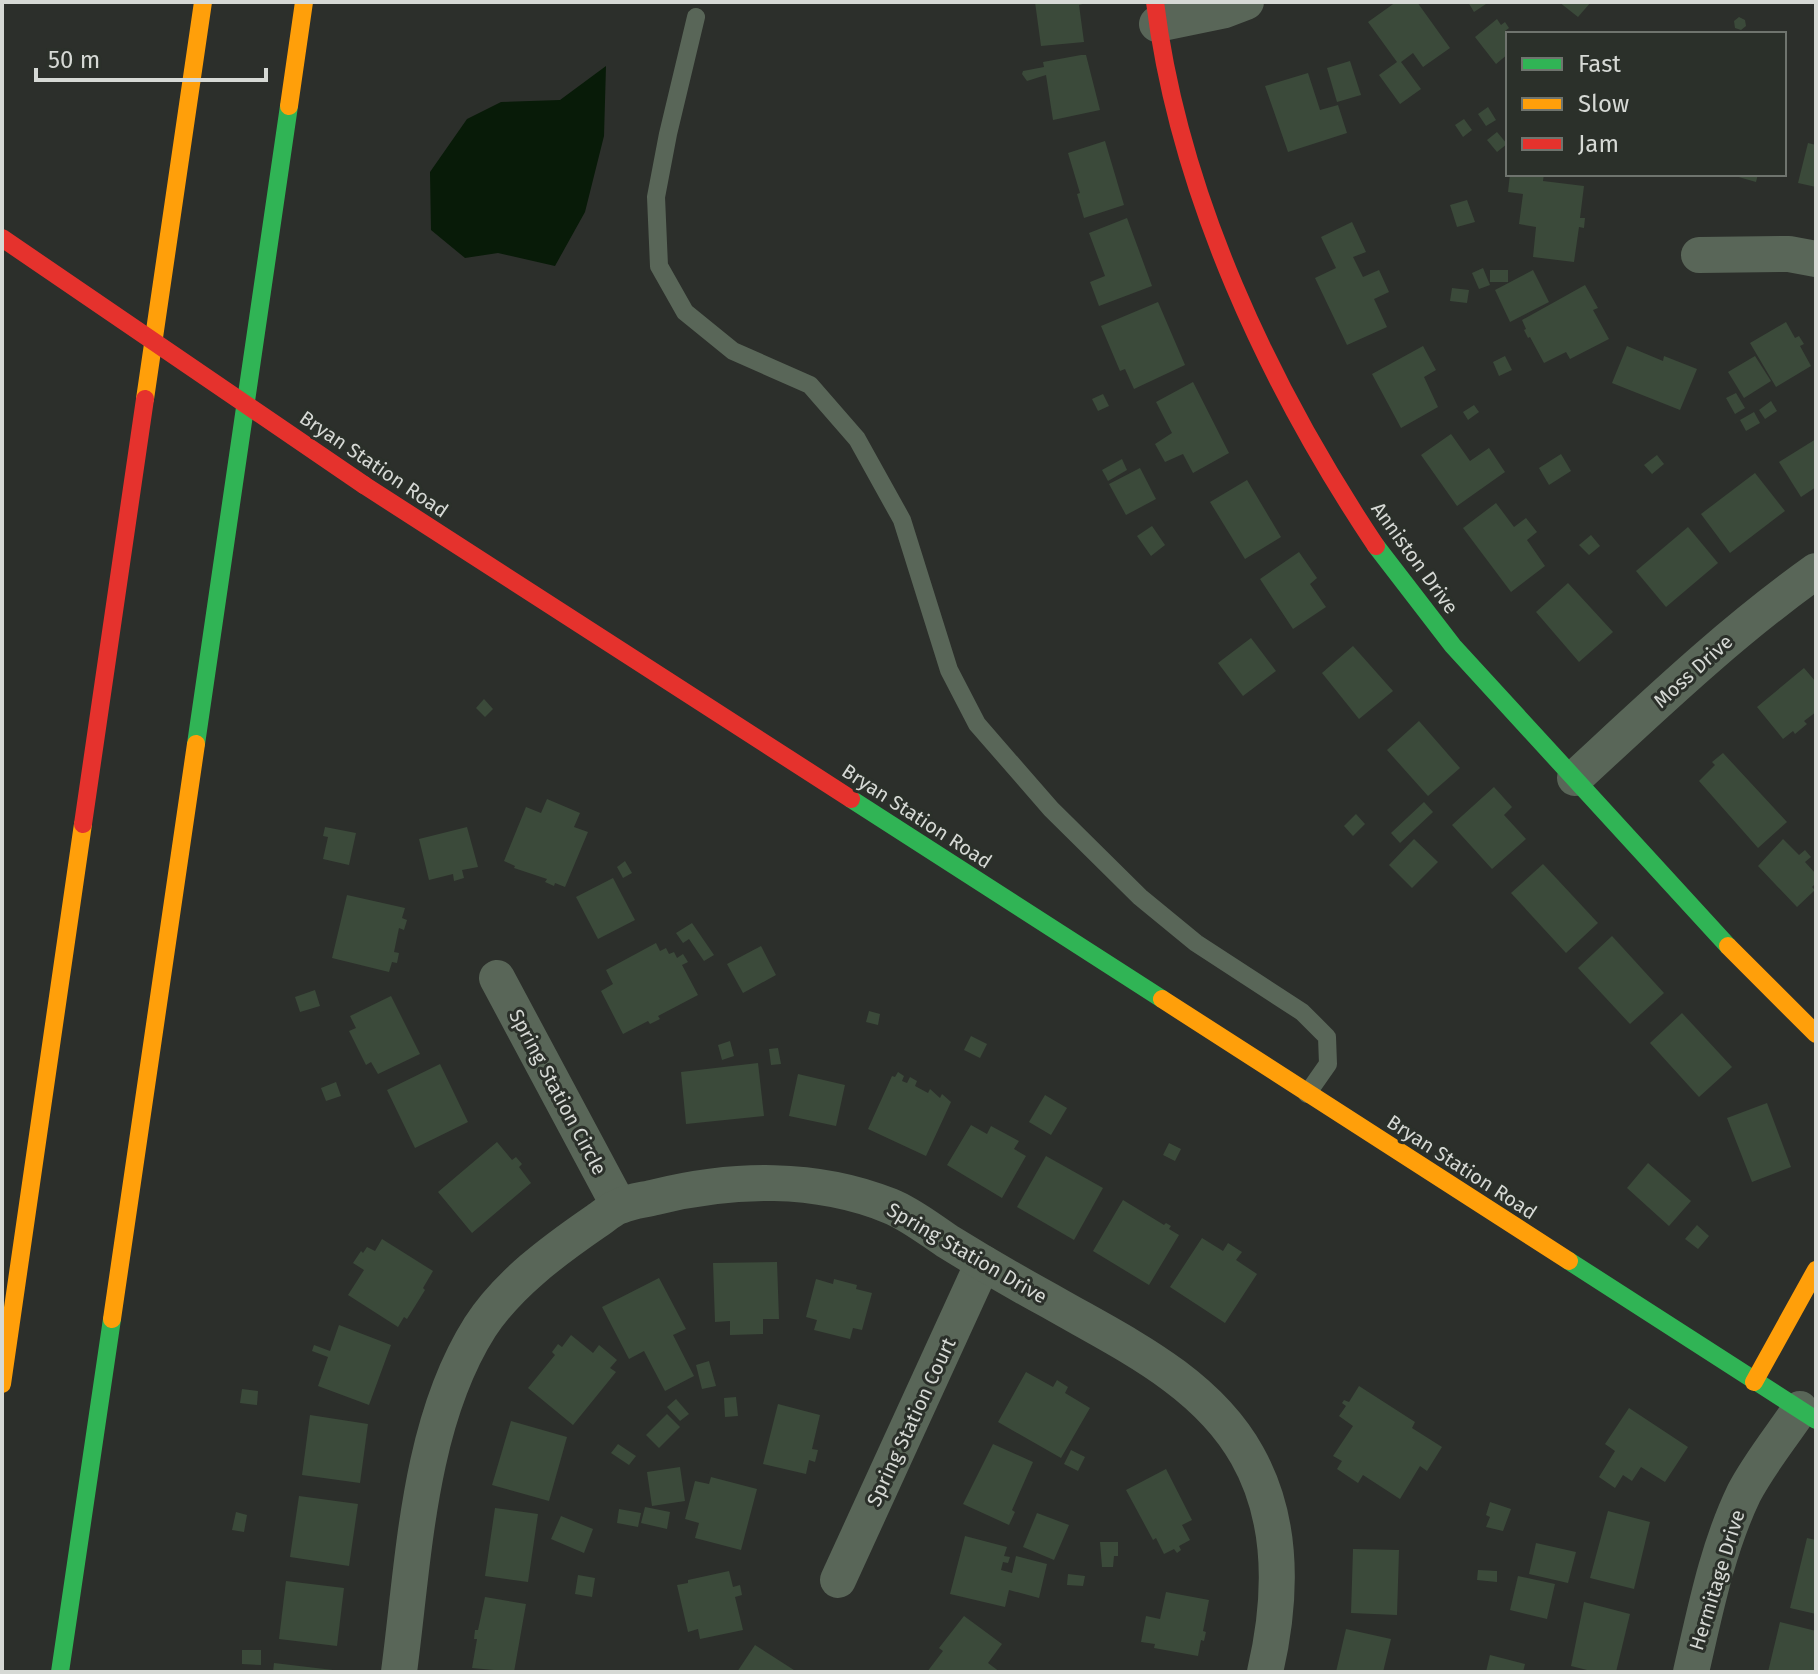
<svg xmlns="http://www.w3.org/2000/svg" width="1818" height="1674" font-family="'Fira Sans',sans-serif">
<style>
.water{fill:#081b08}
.building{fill:#3b4a3a}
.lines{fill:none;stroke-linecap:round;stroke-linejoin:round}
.lane{stroke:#596658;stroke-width:18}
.street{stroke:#596658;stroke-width:36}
.fast{stroke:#30b455;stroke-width:18}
.slow{stroke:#ff9f0a;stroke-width:18}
.jam{stroke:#e5322d;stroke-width:18}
.jam-bridge{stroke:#e5322d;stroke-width:18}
.labels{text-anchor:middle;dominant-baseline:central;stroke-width:6;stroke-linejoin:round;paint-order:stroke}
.street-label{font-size:20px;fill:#d6d9d5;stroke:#2b302a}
</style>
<rect width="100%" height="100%" fill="#2c2f2b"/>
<polygon class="water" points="606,66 604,136 585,212 555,266 498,253 465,258 431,230 430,172 467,119 501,102 560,100"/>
<g class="building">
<polygon points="1035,2 1090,2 1079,5 1084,42 1041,46"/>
<polygon points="1396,2 1417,2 1450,48 1423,67 1413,53 1401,62 1421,89 1400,104 1379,75 1397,62 1368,22"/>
<polygon points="1468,2 1489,2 1474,12"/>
<polygon points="1559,2 1591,2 1578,17"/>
<polygon points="1739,17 1745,20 1746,26 1741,30 1735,28 1734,21"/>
<polygon points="1497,19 1501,25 1505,22 1509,28 1505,31 1508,35 1508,54 1496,64 1475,37"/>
<polygon points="1081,55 1086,55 1100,110 1053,120 1046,75 1027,81 1022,74 1023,71 1044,67 1043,62"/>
<polygon points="1350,61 1361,95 1337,102 1327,68"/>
<polygon points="1308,73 1320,110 1338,105 1347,133 1288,152 1265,86"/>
<polygon points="1488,107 1496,120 1486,126 1478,114"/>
<polygon points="1464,119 1472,130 1463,137 1455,125"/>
<polygon points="1497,132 1507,144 1497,152 1487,140"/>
<polygon points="1105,141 1124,205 1084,218 1077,194 1080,193 1068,153"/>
<polygon points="1808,143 1816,145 1816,187 1798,183"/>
<polygon points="1510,174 1544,174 1543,181 1584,186 1580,218 1585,218 1584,228 1579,227 1574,262 1533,257 1536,227 1519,224 1523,194 1508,192"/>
<polygon points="1728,174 1758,174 1756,182"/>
<polygon points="1467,200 1475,222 1457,227 1450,205"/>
<polygon points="1127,218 1152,286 1099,306 1090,282 1105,276 1089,233"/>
<polygon points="1352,222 1366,252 1353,257 1363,277 1379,270 1389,292 1374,299 1387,327 1347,345 1315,278 1336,268 1321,237"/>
<polygon points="1483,268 1490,285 1479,289 1472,273"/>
<rect x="1490" y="270" width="18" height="12"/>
<polygon points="1533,270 1549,302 1510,322 1495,290"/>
<polygon points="1585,285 1598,308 1593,310 1609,339 1570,359 1566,352 1544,363 1530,337 1528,338 1524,330 1526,329 1522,320"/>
<polygon points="1452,288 1469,290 1467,303 1450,301"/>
<polygon points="1158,302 1185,365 1134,389 1125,369 1120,371 1101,326"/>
<polygon points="1786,322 1795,338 1799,336 1804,344 1800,346 1811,366 1776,387 1750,343"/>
<polygon points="1423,346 1436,370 1424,377 1438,407 1401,428 1372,374"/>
<polygon points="1627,346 1663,361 1664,356 1697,369 1680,410 1612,383"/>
<polygon points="1505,356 1512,370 1499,376 1493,362"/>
<polygon points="1755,356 1771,381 1744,398 1728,372"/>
<polygon points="1193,382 1229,453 1193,473 1183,454 1165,462 1155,444 1172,433 1156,402"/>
<polygon points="1736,393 1745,408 1735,414 1726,398"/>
<polygon points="1103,394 1109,406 1098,411 1092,399"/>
<polygon points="1771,401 1777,411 1765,419 1759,410"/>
<polygon points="1474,405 1479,412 1468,420 1463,412"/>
<polygon points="1754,412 1760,423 1746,431 1740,420"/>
<polygon points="1451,434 1470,461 1489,448 1505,472 1457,506 1421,455"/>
<polygon points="1816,439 1816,487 1801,497 1779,462"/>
<polygon points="1561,454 1571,471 1549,485 1539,468"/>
<polygon points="1657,455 1664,464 1652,474 1644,465"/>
<polygon points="1122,459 1127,470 1108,481 1102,470"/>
<polygon points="1140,468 1156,499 1126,515 1109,484"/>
<polygon points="1755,473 1785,511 1730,553 1701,514"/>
<polygon points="1247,480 1281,537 1245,559 1210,502"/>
<polygon points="1496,503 1514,527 1526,518 1537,532 1527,540 1545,566 1511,592 1463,528"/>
<polygon points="1152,526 1165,545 1151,556 1137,536"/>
<polygon points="1688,527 1718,563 1666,607 1636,571"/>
<polygon points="1591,535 1600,546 1589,555 1579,545"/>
<polygon points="1299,552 1317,578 1310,584 1326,607 1293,629 1260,579"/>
<polygon points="1568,583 1613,632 1579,662 1536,612"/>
<polygon points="1251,638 1276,671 1243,696 1218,663"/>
<polygon points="1353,646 1393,691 1359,719 1322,673"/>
<polygon points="1804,668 1816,682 1816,712 1804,721 1807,724 1795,734 1793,731 1783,739 1757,707"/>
<polygon points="484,699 493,709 485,717 476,708"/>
<polygon points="1419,721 1460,768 1428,796 1387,750"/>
<polygon points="1723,753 1787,822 1758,848 1699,781 1715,765 1712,762"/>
<polygon points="1494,787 1512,807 1504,815 1526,839 1492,869 1452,825"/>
<polygon points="547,799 580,813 574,827 588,832 565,887 555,883 554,886 545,882 547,879 514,868 515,866 504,861 526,807 541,813"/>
<polygon points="1424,802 1433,812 1400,843 1391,833"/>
<polygon points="1356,814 1365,824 1353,836 1344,826"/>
<polygon points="325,827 356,833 349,865 323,859 328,837 323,836"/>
<polygon points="467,827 478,867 462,870 464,878 454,881 453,874 429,880 419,839"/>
<polygon points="1414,839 1438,862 1412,888 1389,865"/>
<polygon points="1783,839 1799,855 1805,850 1811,857 1805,862 1816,874 1816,883 1812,887 1815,890 1797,907 1758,866"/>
<polygon points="625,861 632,873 623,878 617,867"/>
<polygon points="1543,864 1598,923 1566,953 1511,893"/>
<polygon points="613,878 635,920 598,939 576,897"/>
<polygon points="347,895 405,908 402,918 407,920 404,930 399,928 394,952 399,953 397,963 392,962 389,972 332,958"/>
<polygon points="692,923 714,955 704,961 689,939 683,943 676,933"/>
<polygon points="1612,936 1664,993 1630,1024 1578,968"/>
<polygon points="656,943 660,951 666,948 669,954 674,952 677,958 683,954 688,962 682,965 698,995 658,1016 660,1019 650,1024 648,1021 623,1034 601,991 613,984 606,970"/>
<polygon points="761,946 776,975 743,993 727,964"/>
<polygon points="315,990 320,1006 300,1012 295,997"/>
<polygon points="391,996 420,1054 378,1074 371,1062 366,1065 349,1031 356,1028 350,1016"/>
<polygon points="869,1011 880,1014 878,1025 866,1022"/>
<polygon points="1682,1013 1732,1067 1699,1097 1650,1043"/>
<polygon points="971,1036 987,1044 980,1058 964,1050"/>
<polygon points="730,1041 734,1056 722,1060 718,1045"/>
<polygon points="778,1048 781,1064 771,1065 769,1049"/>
<polygon points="758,1063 764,1116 686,1124 681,1072"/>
<polygon points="440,1064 468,1122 415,1148 387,1090"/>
<polygon points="898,1072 904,1076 902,1081 907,1083 910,1077 917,1081 915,1086 928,1093 930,1089 940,1098 942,1094 951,1102 926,1156 868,1129 892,1076 895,1077"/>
<polygon points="798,1074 845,1085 836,1126 789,1116"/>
<polygon points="336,1082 341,1096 326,1101 321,1088"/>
<polygon points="1045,1095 1067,1108 1051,1135 1029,1122"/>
<polygon points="1767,1103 1791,1167 1752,1182 1727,1118"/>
<polygon points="971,1125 987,1134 991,1126 1019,1141 1014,1149 1026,1156 1002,1198 947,1165"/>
<polygon points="497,1142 512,1160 516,1157 522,1164 519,1167 531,1183 472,1233 438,1192"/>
<polygon points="1169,1143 1181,1149 1175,1161 1163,1155"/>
<polygon points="1046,1156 1103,1188 1074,1240 1017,1207"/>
<polygon points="1648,1163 1691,1201 1669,1226 1627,1188"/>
<polygon points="1123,1200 1164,1225 1166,1223 1171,1226 1169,1229 1179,1235 1149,1285 1093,1251"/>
<polygon points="1697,1225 1709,1236 1698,1249 1685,1239"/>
<polygon points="1202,1238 1223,1251 1228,1243 1242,1252 1236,1260 1257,1274 1225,1323 1170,1287"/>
<polygon points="382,1239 433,1271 423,1288 425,1290 407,1319 404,1317 398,1327 348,1295 364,1270 353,1263 361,1251 363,1253 367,1247 375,1251"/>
<polygon points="777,1262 779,1319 763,1319 763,1334 730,1335 730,1321 715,1322 713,1263"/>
<polygon points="659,1278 686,1329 673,1335 694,1376 665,1391 644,1351 629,1359 602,1307"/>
<polygon points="816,1279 833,1284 834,1279 857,1285 856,1289 872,1293 862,1330 853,1328 850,1339 814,1330 817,1320 806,1317"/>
<polygon points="339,1325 391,1345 369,1405 318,1386 328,1357 312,1351 314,1345 330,1351"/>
<polygon points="571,1335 593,1353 599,1345 617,1360 610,1368 616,1372 573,1425 528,1388 555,1355 552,1352 558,1344 562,1347"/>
<polygon points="709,1361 716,1386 702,1389 696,1365"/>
<polygon points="1026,1372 1053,1387 1057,1380 1068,1387 1065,1393 1090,1408 1061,1458 998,1422"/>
<polygon points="1359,1386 1415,1422 1412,1428 1442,1447 1427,1471 1420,1466 1400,1499 1363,1475 1358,1483 1337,1469 1342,1461 1333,1456 1353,1426 1339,1416 1346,1406 1342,1403 1344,1400 1349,1402"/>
<polygon points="242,1389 258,1391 257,1405 240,1403"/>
<polygon points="736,1397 738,1416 725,1417 724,1398"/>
<polygon points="676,1399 689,1414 680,1421 667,1407"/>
<polygon points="778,1404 820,1415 812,1449 818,1450 815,1462 809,1460 806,1474 763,1464"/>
<polygon points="1629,1408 1688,1447 1665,1482 1641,1467 1632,1481 1623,1475 1615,1488 1599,1477 1615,1451 1605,1444"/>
<polygon points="667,1414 680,1427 659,1448 646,1435"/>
<polygon points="310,1415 368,1424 360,1483 302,1475"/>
<polygon points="511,1421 567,1437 549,1501 492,1485"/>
<polygon points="618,1444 636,1456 629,1465 611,1453"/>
<polygon points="993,1444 1033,1462 1012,1510 1015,1512 1009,1525 963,1504"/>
<polygon points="1071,1450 1085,1457 1078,1471 1064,1464"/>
<polygon points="680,1467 685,1501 652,1506 647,1472"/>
<polygon points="1166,1469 1192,1520 1182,1525 1190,1540 1179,1546 1181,1550 1177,1553 1174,1549 1164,1554 1156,1538 1153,1540 1126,1490"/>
<polygon points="711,1477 757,1489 741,1550 695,1538 699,1523 685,1519 695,1481 709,1484"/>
<polygon points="299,1496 358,1504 349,1566 290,1557"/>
<polygon points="1490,1502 1511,1509 1503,1531 1486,1527 1490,1517 1486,1515"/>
<polygon points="645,1507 670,1512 667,1529 641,1523"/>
<polygon points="495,1508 538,1514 528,1582 485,1576"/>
<polygon points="619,1509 641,1513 638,1527 617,1523"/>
<polygon points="1608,1511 1650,1522 1634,1589 1590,1578"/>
<polygon points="236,1512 247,1515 244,1532 232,1530"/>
<polygon points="1037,1513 1069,1525 1054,1560 1023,1547"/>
<polygon points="561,1516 593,1529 584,1553 551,1539"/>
<polygon points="965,1536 1007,1547 1004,1556 1010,1557 1008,1563 1003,1562 1001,1570 1012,1573 1016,1556 1047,1564 1039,1598 1009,1590 1005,1607 950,1594"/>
<polygon points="1807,1538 1816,1540 1816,1614 1790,1608"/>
<polygon points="1100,1542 1118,1542 1118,1556 1114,1556 1113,1567 1102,1567"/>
<polygon points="1536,1543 1576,1552 1568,1583 1529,1574"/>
<polygon points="1353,1549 1399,1550 1397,1615 1351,1613"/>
<polygon points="1478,1570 1497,1571 1497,1582 1477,1580"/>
<polygon points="729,1571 733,1587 740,1585 742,1595 735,1597 743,1630 700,1639 698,1629 688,1632 677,1585 688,1583 688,1580"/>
<polygon points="1068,1574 1085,1576 1083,1586 1067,1585"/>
<polygon points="578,1575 595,1578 592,1597 575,1594"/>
<polygon points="1518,1576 1555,1584 1547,1619 1510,1610"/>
<polygon points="286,1581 344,1588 337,1646 279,1639"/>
<polygon points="1166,1592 1209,1600 1203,1631 1206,1632 1204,1641 1201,1640 1198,1656 1154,1648 1155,1644 1141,1642 1146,1616 1160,1619"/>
<polygon points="485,1597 526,1604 514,1672 472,1668 477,1639 474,1639 475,1630 478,1630"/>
<polygon points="1584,1602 1630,1614 1616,1672 1595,1672 1571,1666"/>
<polygon points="964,1616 1002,1644 988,1663 1000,1672 927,1672 943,1651 939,1648"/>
<polygon points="1780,1622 1816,1631 1814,1672 1768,1672"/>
<polygon points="1346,1629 1391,1639 1383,1672 1336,1672"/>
<polygon points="755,1645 797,1672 737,1672"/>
<polygon points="242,1650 261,1650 261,1665 242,1664"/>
<polygon points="1490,1655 1525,1664 1523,1672 1486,1672"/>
<polygon points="274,1663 333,1670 333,1672 273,1672"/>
</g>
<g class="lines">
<polyline class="lane" points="696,17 668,134 656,197 659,266 685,312 733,351 810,385 857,439 902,520 949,670 977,724 1051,809 1140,897 1196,943 1302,1012 1327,1037 1328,1064 1307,1094"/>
<g class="street">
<polyline points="1157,24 1225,10 1246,2"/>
<polyline points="1699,255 1789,254 1816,259"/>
<path d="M1575,778c78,-72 154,-145 241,-207"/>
<polyline points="497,978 619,1206"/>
<polyline points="838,1580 983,1263"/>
<path d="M399,1672c15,-113 19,-247 81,-345 28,-43 73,-76 115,-105 8,-5 16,-13 25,-16 11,-5 24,-6 36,-9 77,-19 160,-21 234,9 20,8 39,23 57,35 34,21 68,41 103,60 71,41 155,79 197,154 38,67 35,144 18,217"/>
<path d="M1691,1672c14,-60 26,-123 53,-179 15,-29 38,-57 56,-84"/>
</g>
<g class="fast">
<polyline points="1376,546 1453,646 1728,946"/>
<polyline points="196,744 289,106"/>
<polyline points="851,799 1162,999"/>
<polyline points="1569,1261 1816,1420"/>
<polyline points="60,1672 112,1319"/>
</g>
<g class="slow">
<polyline points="289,106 304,2"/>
<polyline points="145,399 203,2"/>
<polyline points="1728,946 1816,1034"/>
<polyline points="1162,999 1569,1261"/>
<polyline points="112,1319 196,744"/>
<polyline points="1754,1382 1816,1270"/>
<polyline points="2,1384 83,824"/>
</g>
<g class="jam">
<path d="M1155,2c24,192 114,384 221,544"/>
<polyline points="364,485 851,799"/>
<polyline points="83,824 145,399"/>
</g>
<polyline class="jam-bridge" points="2,238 364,485"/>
</g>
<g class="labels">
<g class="street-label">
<text transform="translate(374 464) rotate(34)">Bryan Station Road</text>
<text transform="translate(1415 558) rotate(54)">Anniston Drive</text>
<text transform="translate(1693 671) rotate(-42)">Moss Drive</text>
<text transform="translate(917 816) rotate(33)">Bryan Station Road</text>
<text transform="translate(558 1092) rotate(62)">Spring Station Circle</text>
<text transform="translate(1462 1167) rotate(33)">Bryan Station Road</text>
<text transform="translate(967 1253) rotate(30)">Spring Station Drive</text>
<text transform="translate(911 1422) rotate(-65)">Spring Station Court</text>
<text transform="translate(1717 1580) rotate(-73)">Hermitage Drive</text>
</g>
</g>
<rect width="1818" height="1674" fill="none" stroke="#d6d9d5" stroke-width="8"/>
<rect x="1506" y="32" width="280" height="144" fill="#2b302a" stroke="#6f746e" stroke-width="2"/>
<rect x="1522" y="58" width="40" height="12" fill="#30b455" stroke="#6f746e" stroke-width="2"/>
<text x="1578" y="72" font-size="24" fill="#d6d9d5">Fast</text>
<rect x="1522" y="98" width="40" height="12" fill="#ff9f0a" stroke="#6f746e" stroke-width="2"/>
<text x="1578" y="112" font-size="24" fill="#d6d9d5">Slow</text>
<rect x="1522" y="138" width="40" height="12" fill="#e5322d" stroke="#6f746e" stroke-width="2"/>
<text x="1578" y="152" font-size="24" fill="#d6d9d5">Jam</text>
<path d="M36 68v12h230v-12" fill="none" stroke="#d6d9d5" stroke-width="4"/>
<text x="48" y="68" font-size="24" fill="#d6d9d5" stroke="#2b302a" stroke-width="6" paint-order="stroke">50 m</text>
</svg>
